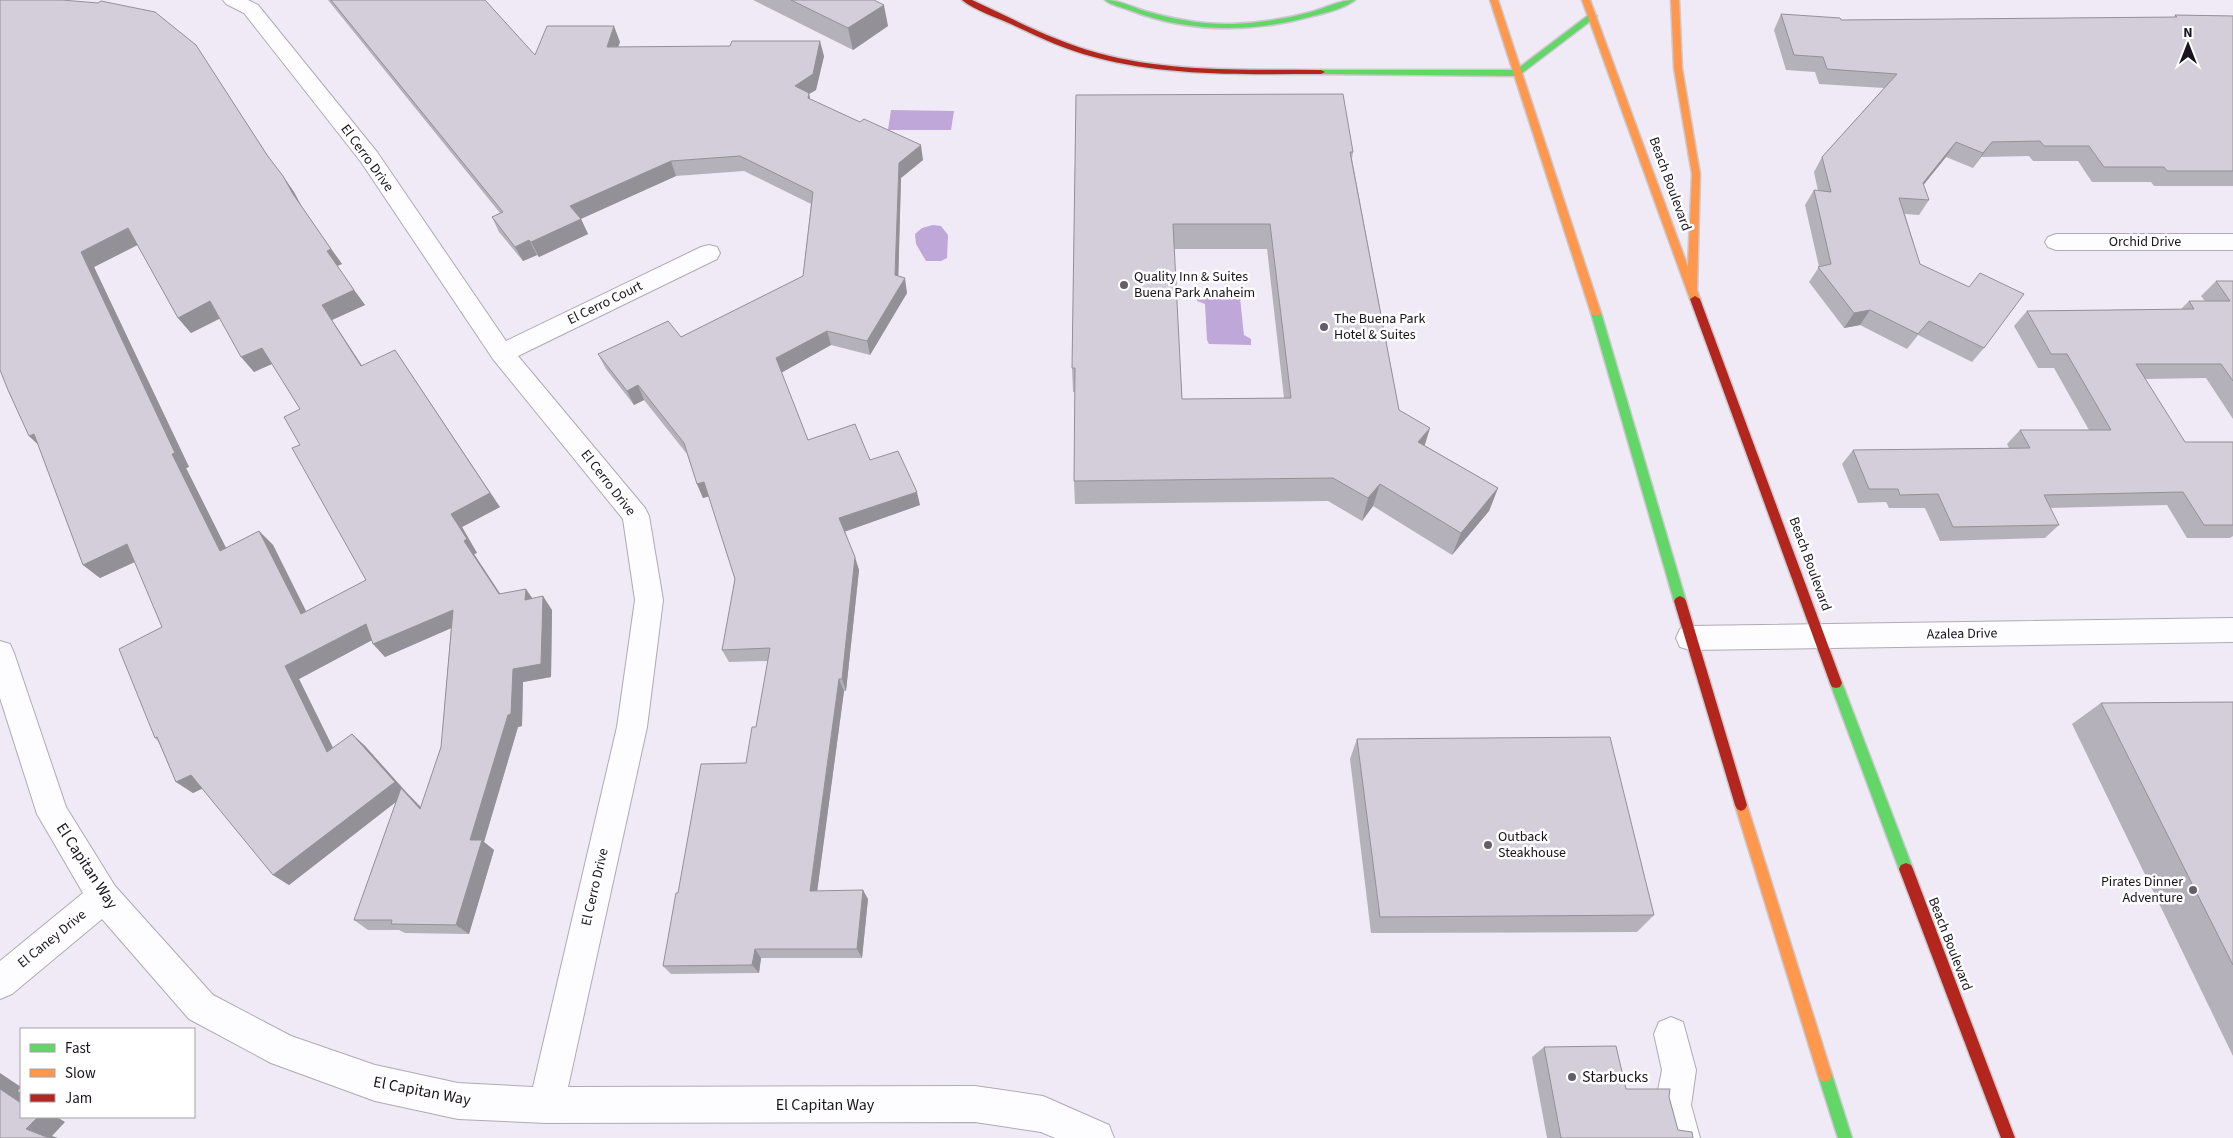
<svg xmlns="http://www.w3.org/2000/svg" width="2233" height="1138" font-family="'Source Sans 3',sans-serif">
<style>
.water{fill:#bfa7da}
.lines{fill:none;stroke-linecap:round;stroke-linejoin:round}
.lane-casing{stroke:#afaab5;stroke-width:2}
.street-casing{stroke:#afaab5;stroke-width:2}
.fast-casing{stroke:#cbc9cf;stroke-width:3}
.slow-casing{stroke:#cbc9cf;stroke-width:3}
.jam-casing{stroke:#cbc9cf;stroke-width:3}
.lane{fill:#fdfcfe;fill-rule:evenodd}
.street{fill:#fdfcfe;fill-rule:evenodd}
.fast{fill:#63d668;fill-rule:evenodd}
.slow{fill:#ff974d;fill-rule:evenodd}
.jam{fill:#b3261e;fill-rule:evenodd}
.wall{fill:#b5b1bb;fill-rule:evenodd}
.shaded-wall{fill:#949098}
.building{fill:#d3ced9;stroke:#949098;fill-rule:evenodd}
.poi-dot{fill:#645e6a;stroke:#fff;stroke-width:2}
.labels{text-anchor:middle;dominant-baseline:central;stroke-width:5;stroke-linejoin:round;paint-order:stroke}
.street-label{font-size:14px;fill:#18131e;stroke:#fff}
.poi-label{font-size:14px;fill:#18131e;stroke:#fff;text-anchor:start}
.near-street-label{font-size:16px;fill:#18131e;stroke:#fff}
.near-poi-label{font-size:16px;fill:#18131e;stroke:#fff;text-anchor:start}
</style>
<rect width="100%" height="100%" fill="#f0eaf6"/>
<g class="water">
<polygon points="891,110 954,111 951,130 888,130"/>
<polygon points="933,225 941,226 948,235 947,258 941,261 926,261 916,244 915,234 922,228"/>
<polygon points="1196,294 1237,294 1240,298 1244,335 1251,339 1251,345 1209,344 1207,340 1205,304 1197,301"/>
</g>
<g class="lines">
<defs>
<polygon id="lane" points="1671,1017 1683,1022 1696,1070 1691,1105 1700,1138 1664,1138 1655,1105 1662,1070 1654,1034 1659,1022"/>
<g id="street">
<polygon points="223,0 248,0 258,5 377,152 506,341 701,247 709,245 717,247 720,253 717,259 518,356 645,508 649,516 663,600 647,727 568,1087 975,1086 1043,1096 1109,1125 1114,1138 1055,1138 1041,1132 975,1122 546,1123 458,1119 375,1101 271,1063 189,1019 102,919 12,994 0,999 0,961 83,893 37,814 0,698 0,641 10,644 14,653 66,807 115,886 213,995 291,1036 375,1065 458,1083 533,1087 617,727 635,600 623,519 493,359 361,162 244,13 226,4"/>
<polygon points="2056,234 2233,234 2233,250 2056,250 2048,247 2045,242 2048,237"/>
<polygon points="2233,618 2233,642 1690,650 1680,647 1676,638 1680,629 1690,626"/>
</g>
<g id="fast">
<path d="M1105,0c15,0 26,7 40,11 28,8 58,14 87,13 27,-1 53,-5 79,-12 15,-4 28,-12 44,-12 -10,8 -29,13 -42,16 -61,17 -124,17 -184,-6 -8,-3 -18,-5 -24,-10z"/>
<polygon points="1590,14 1597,16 1518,76 1321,74 1317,72 1321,70 1516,70"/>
<polygon points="1596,310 1601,313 1686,601 1684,604 1680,606 1676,604 1674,601 1591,313"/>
<polygon points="1836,678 1840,679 1842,683 1913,869 1911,873 1906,875 1901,873 1899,869 1830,683 1832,679"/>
<polygon points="1825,1068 1830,1070 1832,1075 1852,1138 1838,1138 1818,1075 1820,1070"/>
</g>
<g id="slow">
<polygon points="1490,0 1498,0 1601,313 1599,315 1593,315 1591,313"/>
<polygon points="1582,0 1590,0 1688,267 1692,174 1674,68 1671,0 1679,0 1682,68 1700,174 1697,290 1700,299 1698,301 1695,302 1690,299"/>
<polygon points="1741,799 1745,801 1747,805 1832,1075 1830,1080 1825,1082 1820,1080 1818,1075 1735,805 1737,801"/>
</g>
<g id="jam">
<path d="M962,0h10c41,19 82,41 126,53 72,20 149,16 223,17l4,2 -4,2c-76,0 -153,3 -227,-17 -28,-7 -55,-20 -81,-32 -15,-7 -39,-15 -51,-25z"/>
<polygon points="1695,296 1700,299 1842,683 1840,687 1836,688 1832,687 1830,683 1690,299"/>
<polygon points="1680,596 1684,598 1686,601 1747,805 1745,809 1741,811 1737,809 1735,805 1674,601 1676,598"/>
<polygon points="1906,863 1911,865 1913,869 2015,1138 2001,1138 1899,869 1901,865"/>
</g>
</defs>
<use href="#lane" class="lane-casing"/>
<use href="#street" class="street-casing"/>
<use href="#fast" class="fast-casing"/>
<use href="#slow" class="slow-casing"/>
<use href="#jam" class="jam-casing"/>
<use href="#lane" class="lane"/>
<use href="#street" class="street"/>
<use href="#fast" class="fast"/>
<use href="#slow" class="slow"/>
<use href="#jam" class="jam"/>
</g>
<g class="wall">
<polygon points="328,0 485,0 535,55 620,42 618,47 824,56 816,90 809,94 810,99 923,160 901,178 898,276 907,293 870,355 831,345 781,372 808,440 870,460 920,505 845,531 859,570 846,691 844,691 817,891 868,899 862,958 761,958 759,973 671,974 663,966 678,893 746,763 756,727 768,661 729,662 722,650 735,579 709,496 703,498 697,484 687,454 644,400 634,405 606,369 598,354 681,337 803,276 811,204 744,171 676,176 581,219 588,234 539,257 537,255 523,261 499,232 492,217 500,213"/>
<polygon points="753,0 874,0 888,26 853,50"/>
<polygon points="1781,14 1841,20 2174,17 2175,15 2233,16 2233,186 2154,186 2151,182 2092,182 2078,161 2033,161 2029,156 1981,157 1973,168 1946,157 1923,185 1929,200 1919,215 1905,214 1920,264 1984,348 1972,362 1918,335 1907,349 1860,325 1844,328 1809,282 1819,267 1805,205 1814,190 1818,191 1814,172 1822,157 1884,88 1819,84 1815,72 1786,70 1774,30"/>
<path d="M206,61l64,98 24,33 8,15 40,57 -5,2 28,39 -33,15 30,46 138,141 -38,20 15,26 -3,1 26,40 32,5 20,11 -1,67 -28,5 -1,44 -4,1 -34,115 10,8 -25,84 -64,-1 -6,-3h-31l-14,-10 42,-118 -107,83 -16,-10 -71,-87 -9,5 -17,-11 -18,-41 -3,-3 7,-111 -27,-65 -35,16 -17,-13 -45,-121 -9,-8 -29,-66zM138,245l40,73 13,15 29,-15 34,54 18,-8 28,45v36l66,135 -60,32 -33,-67 -14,-14 -33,17 -40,-80 3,-1 -95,-200zM451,628l-10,119 -20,60 -14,-14 -42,-47 -13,-12 -19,14 -34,-69 73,-39 13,17z"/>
<path d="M1076,95l277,57 -1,7 47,251 25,35 74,43 -9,23 -37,44 -79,-49 -11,15 -34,-20 -253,3 -1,-23 1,-89h-2l-1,-24zM1174,249h93l17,149 -102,1z"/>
<polygon points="2216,281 2233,281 2233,419 2206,378 2145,379 2185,442 2233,442 2233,536 2230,538 2187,538 2167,505 2050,508 2059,525 2045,538 1940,541 1925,508 1889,508 1886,502 1858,503 1842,464 1853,450 2009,448 2007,444 2020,430 2089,430 2054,368 2038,368 2014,326 2027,311 2181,309 2189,301 2205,301 2201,296"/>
<polygon points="2233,702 2233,1056 2072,724 2101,703"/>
<polygon points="1357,739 1654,915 1637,932 1371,933 1350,759"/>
<polygon points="1544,1047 1626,1089 1669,1097 1678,1130 1693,1138 1547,1138 1532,1057"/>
</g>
<g class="shaded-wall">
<polygon points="884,5 888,26 853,50 848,28"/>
<polygon points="614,26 620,42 612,62 607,47"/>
<polygon points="820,41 824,56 816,90 809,94 812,108 795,86"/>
<polygon points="1956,142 1946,157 1913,198 1923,183"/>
<polygon points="1992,142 1981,157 1973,168 1983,153"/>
<polygon points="921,145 923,160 901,178 898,290 905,278 907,293 870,355 867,341 895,275 899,163"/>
<polygon points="671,161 676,176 576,221 570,206"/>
<polygon points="283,176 294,192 303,209 293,194"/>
<polygon points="581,219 588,234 539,257 531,242"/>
<polygon points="128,228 141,243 94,267 189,467 186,468 234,564 220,551 172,454 81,252"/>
<polygon points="529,240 537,255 523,261 515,247"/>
<polygon points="331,249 342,264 337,266 327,251"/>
<polygon points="354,290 365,305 332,320 372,381 361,366 322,305"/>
<polygon points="210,301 223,317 191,333 178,318"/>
<polygon points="1870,310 1860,325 1844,328 1854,313"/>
<polygon points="827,331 831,345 781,373 776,358"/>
<polygon points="262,348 274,363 254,372 241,357"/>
<polygon points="395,350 500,507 462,527 477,553 474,554 509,607 499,594 464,541 451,514"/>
<polygon points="638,385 644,400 634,405 627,391"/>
<polygon points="1430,428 1423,451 1418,442"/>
<polygon points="34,434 45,451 29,436"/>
<polygon points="704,482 710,496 703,498 697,484"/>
<polygon points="1380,484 1373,506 1362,521 1368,498"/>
<polygon points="1498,488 1489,511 1452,555 1461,533"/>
<polygon points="917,492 920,505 844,532 839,518"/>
<polygon points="259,531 273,545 314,627 301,614"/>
<polygon points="127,544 143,558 100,578 83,565"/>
<polygon points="855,557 859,570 846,691 842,679"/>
<polygon points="526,589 535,602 525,600"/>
<polygon points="543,596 552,610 551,677 523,682 522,726 518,727 484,842 494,850 469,934 456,925 470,840 508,715 513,669"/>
<polygon points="453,610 463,623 385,657 373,644"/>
<polygon points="366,624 378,637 299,679 341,764 327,752 285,666"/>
<polygon points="839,679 844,691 816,900 810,891"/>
<polygon points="352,734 365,746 407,793 413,799 432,820 420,809 406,794 289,885 273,875"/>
<polygon points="191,775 208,786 193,793 176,782"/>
<polygon points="863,890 868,899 862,958 857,949"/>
<polygon points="755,949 761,958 759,973 752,965"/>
<polygon points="0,1073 21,1087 18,1091 21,1093 21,1103 0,1089"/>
<polygon points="38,1117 57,1117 65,1122 52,1136 58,1138 49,1138 26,1129"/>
</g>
<g class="building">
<path d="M0,0h62l36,3 3,-2 54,11 41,33 71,110 16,21 10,18 38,55 -4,2 27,39 -32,15 39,61 34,-16 95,143 -39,21 16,25 -3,2 35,53 27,-5 -1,11 18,-4 -2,68 -28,5 -2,45 -3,1 -38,125h12l-26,85 -65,-1 1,-4h-38l47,-132 19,21 21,-62 12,-137 -80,34 -7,-20 -81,42 42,86 25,-18 43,48 -122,93 -82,-100 -15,7 -19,-45 -2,1 -36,-89 43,-22 -35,-83 -44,21 -49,-131 -5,2 -21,-46 -8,-20zM128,228l50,90 32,-17 31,56 21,-9 38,61 -16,8 16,28 -8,3 74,132 -65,34 -42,-83 -39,20 -48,-97 3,-1 -94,-201z"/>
<polygon points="331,0 485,0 535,55 547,26 614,26 607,47 730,46 732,41 820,41 813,74 795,86 809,93 808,98 860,122 864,119 921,145 899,163 895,275 905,278 867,341 827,331 776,358 808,440 855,424 870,460 898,451 917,492 839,518 855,557 842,679 839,679 810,891 863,890 857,949 755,949 752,965 663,966 676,893 678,893 701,764 746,763 752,727 756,727 770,648 722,650 735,579 704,482 697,484 684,443 638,385 627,391 598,354 668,321 681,337 803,276 813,192 740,156 671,161 570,206 581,219 531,242 529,240 515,247 492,217 503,212"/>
<polygon points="791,0 874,0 884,5 848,28"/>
<polygon points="1781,14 1840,18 1841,20 2177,17 2175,15 2233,16 2233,171 2167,171 2164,167 2104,167 2089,146 2044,146 2040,141 1992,142 1983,153 1956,142 1923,183 1929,200 1899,198 1920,264 1969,287 1980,273 2024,294 1984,348 1929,321 1918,334 1870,310 1854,313 1818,267 1831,264 1814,190 1831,192 1822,157 1897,74 1827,69 1823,57 1794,55"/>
<path d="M1343,94l10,58h-3l49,258 31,18 -12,14 80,46 -37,45 -81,-49 -12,14 -35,-20 -259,3 1,-113h-3l4,-273zM1173,224h97l21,174 -109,1z"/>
<polygon points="2216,281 2233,281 2233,381 2221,364 2136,364 2185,442 2233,442 2233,525 2204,525 2183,492 2044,495 2059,525 1953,527 1938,494 1900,495 1898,489 1869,489 1853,450 2030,448 2020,430 2111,430 2067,354 2051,354 2027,311 2194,309 2189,301 2230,301"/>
<polygon points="2233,702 2233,965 2101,703"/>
<polygon points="1610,737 1654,915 1380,917 1357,739"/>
<polygon points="1616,1046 1626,1089 1670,1089 1669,1097 1678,1130 1692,1132 1693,1138 1561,1138 1544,1047"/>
<polygon points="0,1089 21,1103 21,1117 38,1117 26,1129 49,1138 0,1138"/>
</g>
<g class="poi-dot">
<circle cx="1124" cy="285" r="5"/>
<circle cx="1324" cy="327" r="5"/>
<circle cx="1488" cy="845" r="5"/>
<circle cx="2193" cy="890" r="5"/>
<circle cx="1572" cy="1077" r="5"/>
</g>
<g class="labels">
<g class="street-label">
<text transform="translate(367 158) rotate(54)">El Cerro Drive</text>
<text transform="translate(1670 184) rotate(70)">Beach Boulevard</text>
<text x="2145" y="242">Orchid Drive</text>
<text transform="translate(605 303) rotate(-26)">El Cerro Court</text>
<text transform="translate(608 483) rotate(52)">El Cerro Drive</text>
<text transform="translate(1810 564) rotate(70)">Beach Boulevard</text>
<text transform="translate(1962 634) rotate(-1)">Azalea Drive</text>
<text transform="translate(595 887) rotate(-77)">El Cerro Drive</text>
<text transform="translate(52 939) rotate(-39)">El Caney Drive</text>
<text transform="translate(1950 944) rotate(69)">Beach Boulevard</text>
</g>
<g class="poi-label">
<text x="1134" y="277">Quality Inn &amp; Suites<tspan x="1134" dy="16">Buena Park Anaheim</tspan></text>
<text x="1334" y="319">The Buena Park<tspan x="1334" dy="16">Hotel &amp; Suites</tspan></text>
<text x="1498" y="837">Outback<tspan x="1498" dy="16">Steakhouse</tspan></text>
<text x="2183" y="882" text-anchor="end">Pirates Dinner<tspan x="2183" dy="16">Adventure</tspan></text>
</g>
<g class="near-street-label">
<text transform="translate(87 866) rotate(57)">El Capitan Way</text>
<text transform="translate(422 1091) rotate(11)">El Capitan Way</text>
<text x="825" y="1105">El Capitan Way</text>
</g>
<g class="near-poi-label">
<text x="1582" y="1077">Starbucks</text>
</g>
</g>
<rect x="20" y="1028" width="175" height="90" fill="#ffffff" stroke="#a3a1a5"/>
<rect x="30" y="1044" width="25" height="8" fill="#63d668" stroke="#a3a1a5"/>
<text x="65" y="1053" font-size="15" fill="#18131e">Fast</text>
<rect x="30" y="1069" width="25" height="8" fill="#ff974d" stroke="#a3a1a5"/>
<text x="65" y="1078" font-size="15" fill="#18131e">Slow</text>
<rect x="30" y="1094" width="25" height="8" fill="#b3261e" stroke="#a3a1a5"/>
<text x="65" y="1103" font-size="15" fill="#18131e">Jam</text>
<g transform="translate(2188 45)" stroke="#ffffff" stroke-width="4" paint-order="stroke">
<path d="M0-4L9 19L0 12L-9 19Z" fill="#18131e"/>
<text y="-8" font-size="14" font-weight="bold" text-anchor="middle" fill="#18131e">N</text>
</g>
</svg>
